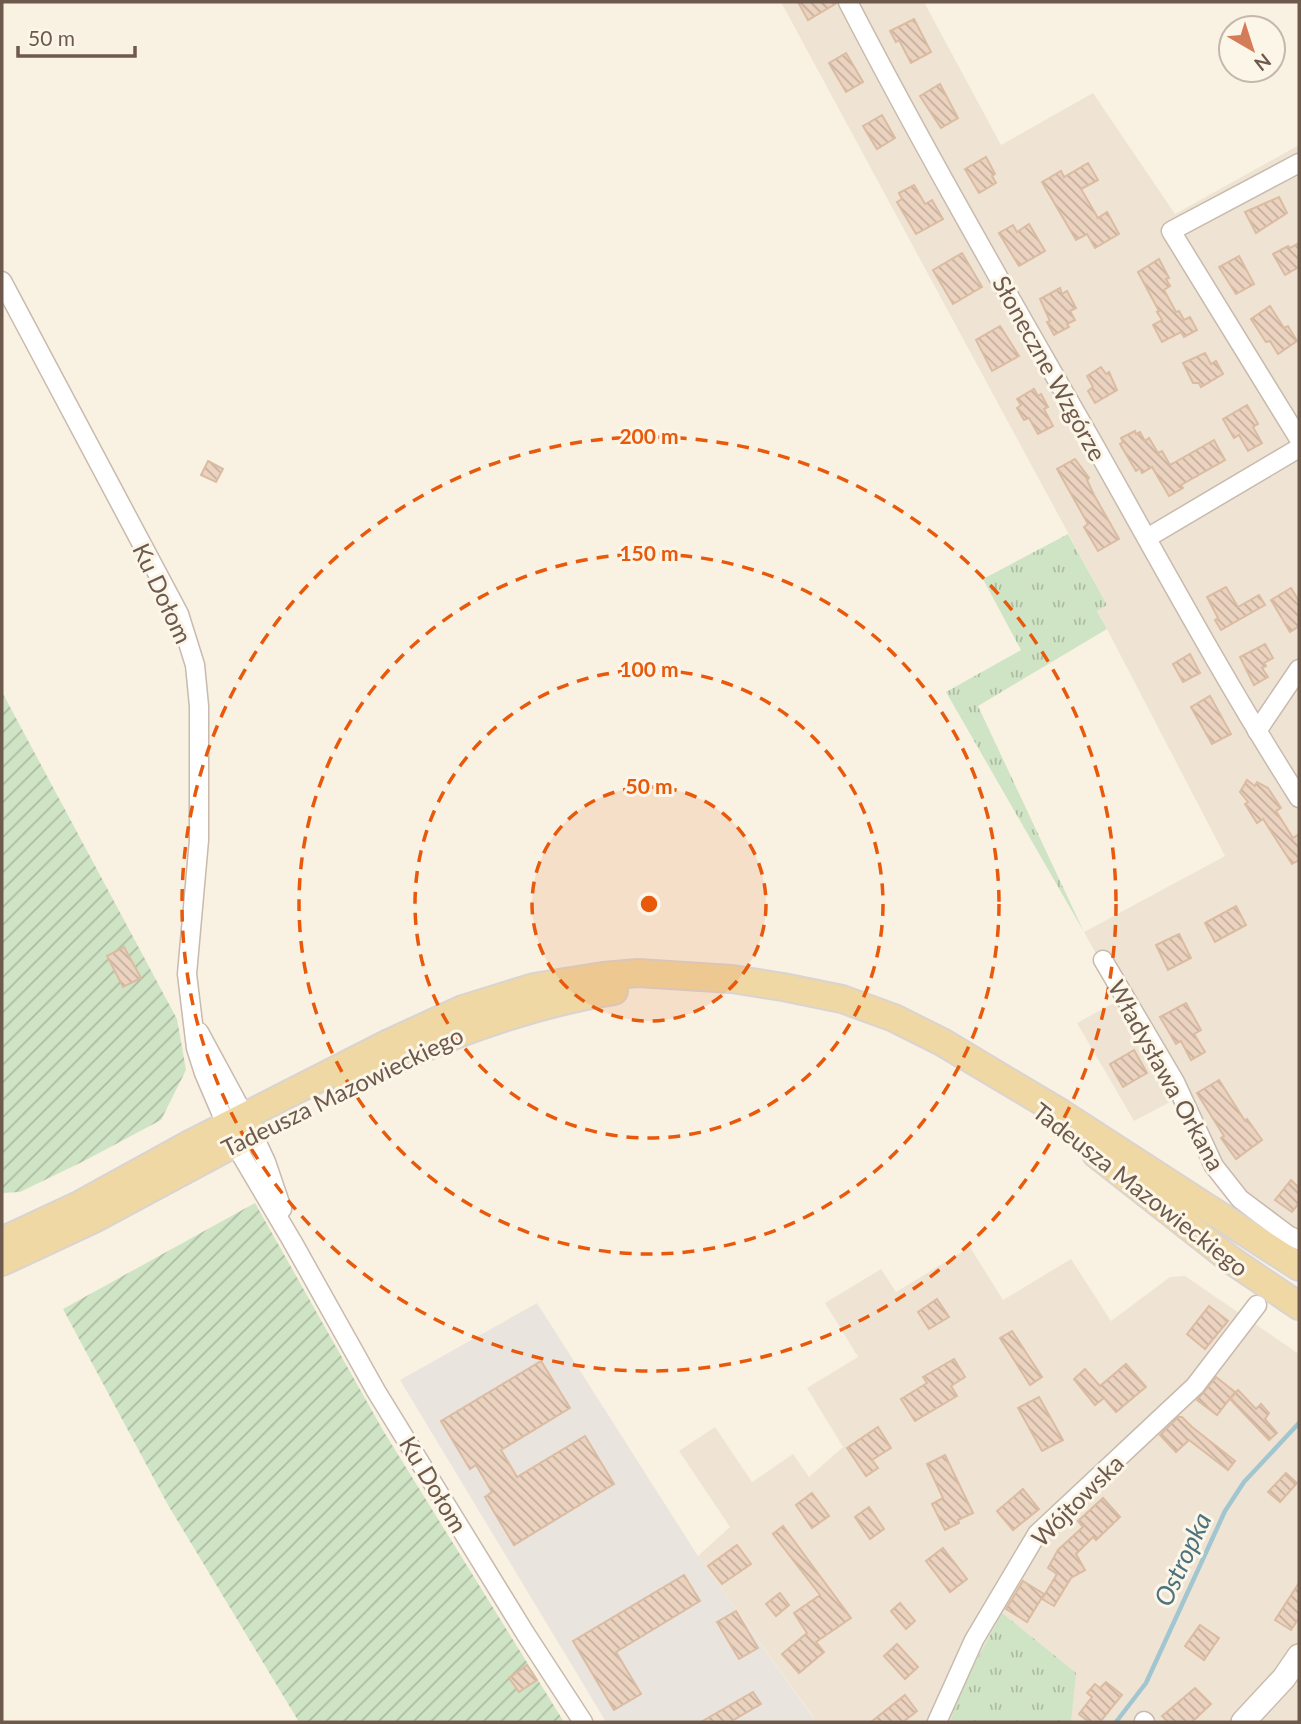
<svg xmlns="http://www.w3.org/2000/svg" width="1301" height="1724" font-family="Lato,sans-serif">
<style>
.residential{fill:#efe4d3}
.industrial{fill:#e9e4de}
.grass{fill:url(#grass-tufts)}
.garden{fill:url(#garden-furrows)}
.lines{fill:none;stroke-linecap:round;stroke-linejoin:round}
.stream{stroke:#a2c6d0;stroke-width:4.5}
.building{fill:url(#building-back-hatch);stroke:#dbbba1;stroke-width:2}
.street-casing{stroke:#c8baac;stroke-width:21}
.secondary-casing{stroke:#cdbcac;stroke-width:26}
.primary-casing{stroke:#d9d4d1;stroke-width:30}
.street{stroke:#fff;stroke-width:18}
.secondary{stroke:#fff;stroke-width:23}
.primary{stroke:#f0d8a4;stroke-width:26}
.ring{fill:none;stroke:#e8590c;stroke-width:3.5;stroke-dasharray:12 9}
.labels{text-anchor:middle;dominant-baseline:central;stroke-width:6;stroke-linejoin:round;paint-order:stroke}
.street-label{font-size:24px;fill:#6e5a4d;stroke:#fcf6e9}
.water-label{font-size:26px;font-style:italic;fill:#4a737f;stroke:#fcf6e9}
.centre{fill:#e8590c;stroke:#fcf6e9;stroke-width:3.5}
.ring-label{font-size:21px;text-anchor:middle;font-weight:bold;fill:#e8590c;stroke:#fcf6e9;stroke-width:6;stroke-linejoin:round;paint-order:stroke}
</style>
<defs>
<pattern id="grass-tufts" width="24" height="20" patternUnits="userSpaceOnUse" patternTransform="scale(1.75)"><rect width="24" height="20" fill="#cfe4c4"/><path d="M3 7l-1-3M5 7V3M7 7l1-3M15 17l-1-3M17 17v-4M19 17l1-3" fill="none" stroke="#acbca1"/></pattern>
<pattern id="garden-furrows" width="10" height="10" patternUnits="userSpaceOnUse" patternTransform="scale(1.75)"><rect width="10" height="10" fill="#cfe4c4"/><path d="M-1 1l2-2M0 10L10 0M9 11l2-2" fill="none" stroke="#acbca1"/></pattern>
<pattern id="building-back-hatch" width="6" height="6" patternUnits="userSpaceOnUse" patternTransform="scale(1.75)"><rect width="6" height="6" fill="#ebd3bf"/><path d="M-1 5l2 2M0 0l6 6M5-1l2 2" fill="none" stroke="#c3ae9d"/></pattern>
</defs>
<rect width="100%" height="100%" fill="#f9f2e3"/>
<g class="residential">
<polygon points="781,2 924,2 1001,145 1093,93 1175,214 1299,145 1299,1236 1250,1201 1212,1163 1172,1101 1134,1121 1077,1023 1121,999 1084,932 1225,856 1097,610 1107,605"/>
<polygon points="970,1247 1003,1300 1071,1259 1111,1321 1170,1277 1185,1276 1299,1354 1299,1722 809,1722 814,1718 698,1556 730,1527 679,1451 715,1427 752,1482 793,1454 809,1477 843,1447 807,1388 858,1357 825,1303 881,1269 896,1292"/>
</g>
<polygon class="industrial" points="537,1303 698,1556 814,1719 809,1722 606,1722 400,1380"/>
<g class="grass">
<polygon points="1068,534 1107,605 1097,611 1107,629 978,706 1084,932 946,692 1021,650 983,579"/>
<polygon points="1002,1613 1076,1673 1071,1722 950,1722 959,1693"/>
</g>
<g class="garden">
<polygon points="2,692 177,1019 186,1070 161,1120 84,1161 20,1192 2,1193"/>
<polygon points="255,1203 384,1432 564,1722 299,1722 168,1505 63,1309"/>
</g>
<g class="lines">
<polyline class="stream" points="1116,1722 1146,1683 1225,1511 1244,1482 1299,1423"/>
</g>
<g class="building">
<polygon points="798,2 837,2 837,3 808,20"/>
<polygon points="914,19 931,52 911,63 899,40 896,42 890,31"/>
<polygon points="846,53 863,82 846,92 829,63"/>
<polygon points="940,84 958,118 941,128 920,96"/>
<polygon points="882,115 895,138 877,149 863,126"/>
<polygon points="986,157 995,174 992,176 996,183 979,193 965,169"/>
<polygon points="1088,163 1098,180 1081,189 1098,218 1107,212 1119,234 1095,248 1087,234 1076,240 1042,182 1061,171 1064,177"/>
<polygon points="914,185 925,204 932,200 943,219 916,234 897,202 902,199 899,193"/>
<polygon points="1279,197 1287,213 1256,233 1245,212"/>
<polygon points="1029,224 1045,251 1019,266 999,233 1013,225 1017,232"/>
<polygon points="1299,243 1299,267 1285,275 1273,254 1288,246 1290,248"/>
<polygon points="962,253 982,287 953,304 933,270"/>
<polygon points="1239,256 1254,284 1236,294 1219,267"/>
<polygon points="1159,259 1169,278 1166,279 1170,286 1164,290 1176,312 1179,311 1184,320 1190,317 1197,330 1184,337 1181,332 1162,342 1153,325 1162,320 1157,312 1159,311 1138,272"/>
<polygon points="1060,288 1062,294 1067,291 1076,308 1070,311 1075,320 1067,324 1069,327 1054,335 1047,322 1050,321 1040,299"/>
<polygon points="1270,306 1284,328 1288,326 1297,341 1278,354 1270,341 1266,342 1251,319"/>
<polygon points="1000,326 1019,356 992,371 976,340"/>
<polygon points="1205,353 1211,364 1216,361 1223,374 1201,387 1199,383 1193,383 1183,363"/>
<polygon points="1101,367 1106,374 1109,372 1117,390 1095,403 1088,391 1093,387 1087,376"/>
<polygon points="1034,389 1038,396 1041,394 1048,407 1044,409 1053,426 1038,434 1029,418 1024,420 1017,408 1021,405 1017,399"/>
<polygon points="1247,405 1258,424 1253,427 1262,443 1248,451 1239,435 1234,438 1223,419"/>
<polygon points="1135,431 1136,434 1140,432 1145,441 1149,438 1158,453 1162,451 1170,465 1214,440 1225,460 1181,485 1183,488 1169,496 1152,467 1142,473 1140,468 1136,471 1120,444 1123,442 1121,438"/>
<polygon points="1075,459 1089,478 1087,480 1094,495 1119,539 1098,551 1084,527 1088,524 1057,469"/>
<polygon points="208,461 223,469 216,482 201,475"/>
<polygon points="1226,587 1238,607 1259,595 1265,605 1221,630 1215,620 1218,618 1207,597"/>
<polygon points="1291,588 1299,601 1299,626 1290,632 1271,600"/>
<polygon points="1265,644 1273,658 1264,663 1266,666 1262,668 1268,677 1254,685 1240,657"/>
<polygon points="1190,654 1200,673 1183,682 1173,664"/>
<polygon points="1210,696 1231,734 1212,744 1191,707"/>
<polygon points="1247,780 1255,786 1257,782 1268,788 1281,808 1276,811 1293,838 1299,834 1299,860 1292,864 1263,819 1257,823 1245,804 1248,802 1240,792"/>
<polygon points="1236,906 1246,925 1215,942 1205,923"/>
<polygon points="1179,934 1191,958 1168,970 1156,945"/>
<polygon points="124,947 141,978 123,987 107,956"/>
<polygon points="1186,1003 1201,1030 1194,1034 1205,1052 1191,1060 1181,1041 1176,1044 1160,1017"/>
<polygon points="1134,1050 1147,1073 1123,1087 1110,1064"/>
<polygon points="1219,1080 1245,1121 1247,1119 1262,1140 1236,1159 1221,1138 1224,1136 1197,1093"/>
<polygon points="1291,1180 1299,1188 1299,1203 1292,1212 1275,1200"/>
<polygon points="937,1299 949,1317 929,1329 918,1312"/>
<polygon points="1209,1306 1228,1321 1205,1349 1187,1334"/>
<polygon points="1012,1331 1042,1377 1030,1385 1000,1338"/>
<polygon points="954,1359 965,1377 951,1386 957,1396 915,1421 901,1399 927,1383 923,1377"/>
<polygon points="541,1361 570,1408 501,1450 517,1477 585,1436 614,1484 514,1545 485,1497 492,1492 476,1465 470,1469 441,1421"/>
<polygon points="1126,1364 1146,1387 1116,1412 1104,1398 1095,1405 1074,1379 1085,1369 1100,1386"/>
<polygon points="1216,1377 1235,1392 1217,1415 1197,1400"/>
<polygon points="1238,1390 1256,1409 1261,1404 1269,1413 1265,1419 1277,1433 1269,1440 1230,1399"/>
<polygon points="1039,1397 1063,1440 1042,1451 1018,1408"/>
<polygon points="1178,1417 1182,1417 1192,1427 1235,1461 1228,1470 1189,1440 1176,1452 1160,1435"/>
<polygon points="878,1427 891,1448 872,1460 878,1468 866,1476 847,1448"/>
<polygon points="945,1455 973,1513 958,1520 959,1523 945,1530 932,1504 943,1498 927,1464"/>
<polygon points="1286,1473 1297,1483 1280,1502 1268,1492"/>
<polygon points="1023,1489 1039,1509 1013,1530 997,1511"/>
<polygon points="812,1493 829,1516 812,1528 796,1505"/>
<polygon points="1103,1498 1120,1517 1096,1540 1093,1537 1076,1554 1085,1570 1071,1578 1054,1606 1042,1599 1057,1574 1048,1568 1058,1550 1083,1527 1078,1521"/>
<polygon points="869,1507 884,1529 870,1539 855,1517"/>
<polygon points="783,1526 851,1618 816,1642 824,1652 799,1673 782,1654 807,1633 794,1613 820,1595 773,1534"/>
<polygon points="737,1545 751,1564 722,1584 708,1566"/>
<polygon points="943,1548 967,1579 950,1592 926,1561"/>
<polygon points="684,1575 700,1601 616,1652 641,1694 614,1710 573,1641"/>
<polygon points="1023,1581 1044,1594 1027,1622 1006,1609"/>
<polygon points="1299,1583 1299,1618 1291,1630 1275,1620"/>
<polygon points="780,1593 789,1605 776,1616 766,1604"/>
<polygon points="900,1603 915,1621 906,1629 891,1611"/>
<polygon points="736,1611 758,1648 739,1659 717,1622"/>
<polygon points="1200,1625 1219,1638 1204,1660 1185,1646"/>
<polygon points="897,1644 918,1667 905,1679 884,1656"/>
<polygon points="527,1665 537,1680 519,1692 509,1678"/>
<polygon points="1106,1682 1122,1695 1100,1722 1089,1722 1079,1714 1092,1697 1087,1693 1095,1684 1100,1688"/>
<polygon points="1195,1688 1211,1704 1192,1722 1168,1722 1162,1716"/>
<polygon points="753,1692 761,1704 730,1722 701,1722"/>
<polygon points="905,1695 917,1711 903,1722 871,1722"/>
</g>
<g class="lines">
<defs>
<g id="street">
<path d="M848,2c77,149 161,294 244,439 68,120 133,241 207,357"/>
<polyline points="1299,163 1171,231 1299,439"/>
<polyline points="2,281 179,614 195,665 199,706 199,840 187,974 196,1048 204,1073 234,1143 292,1241 376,1391 525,1633 583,1722"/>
<polyline points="1147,538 1299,448"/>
<polyline points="1257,731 1299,669"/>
<polyline points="1103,960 1175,1082 1214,1166 1240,1199 1288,1235 1299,1240"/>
<polyline points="199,1032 245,1117 266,1162 282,1209"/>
<polyline points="1144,1721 1145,1722"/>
<polyline points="937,1722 974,1640 1037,1534 1195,1386 1257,1305"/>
</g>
<polyline id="secondary" points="1243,1722 1284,1678 1299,1656"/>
<g id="primary">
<path d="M347,1084c85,-43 173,-78 267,-93"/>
<polyline points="1096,1154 1231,1260 1299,1306"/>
<polyline points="2,1241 81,1204 190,1144 389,1043 463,1009 534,987 603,976 638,973 732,979 783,987 842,999 894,1018 942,1042 1061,1113 1299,1267"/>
<polyline points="2,1262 92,1220 254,1133"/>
</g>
</defs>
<use href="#street" class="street-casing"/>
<use href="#secondary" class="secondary-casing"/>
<use href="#primary" class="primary-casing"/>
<use href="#street" class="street"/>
<use href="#secondary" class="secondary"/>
<use href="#primary" class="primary"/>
</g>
<circle cx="649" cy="904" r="117" fill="#e8590c" fill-opacity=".12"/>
<g class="ring">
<circle cx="649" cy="904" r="117"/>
<circle cx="649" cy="904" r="234"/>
<circle cx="649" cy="904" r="350"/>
<circle cx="649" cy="904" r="467"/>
</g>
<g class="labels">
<g class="street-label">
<text transform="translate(1050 368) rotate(61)">Słoneczne Wzgórze</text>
<text transform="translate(163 593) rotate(65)">Ku Dołom</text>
<text transform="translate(1167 1075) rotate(61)">Władysława Orkana</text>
<text transform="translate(342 1091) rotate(-26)">Tadeusza Mazowieckiego</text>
<text transform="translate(1141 1189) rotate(38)">Tadeusza Mazowieckiego</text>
<text transform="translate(434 1484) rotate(59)">Ku Dołom</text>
<text transform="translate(1077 1500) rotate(-45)">Wójtowska</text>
</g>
<g class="water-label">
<text transform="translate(1182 1559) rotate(-65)">Ostropka</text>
</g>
</g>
<circle cx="649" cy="904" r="10" class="centre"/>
<g class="ring-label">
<text x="649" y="444">200 m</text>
<text x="649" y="561">150 m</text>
<text x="649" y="677">100 m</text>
<text x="649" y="794">50 m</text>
</g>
<rect width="1301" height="1724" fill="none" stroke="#6e5a4d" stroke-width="7"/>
<g transform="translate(1252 49) rotate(141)"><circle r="33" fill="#fcf6e9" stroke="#c3b8ab" stroke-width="2"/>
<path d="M0-5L12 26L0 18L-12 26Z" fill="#d47b57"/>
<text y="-10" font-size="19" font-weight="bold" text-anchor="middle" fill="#6e5a4d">N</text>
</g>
<path d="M18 46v10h117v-10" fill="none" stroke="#6e5a4d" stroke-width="3.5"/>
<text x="28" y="46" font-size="21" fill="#6e5a4d" stroke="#fcf6e9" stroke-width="5" paint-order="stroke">50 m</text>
</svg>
